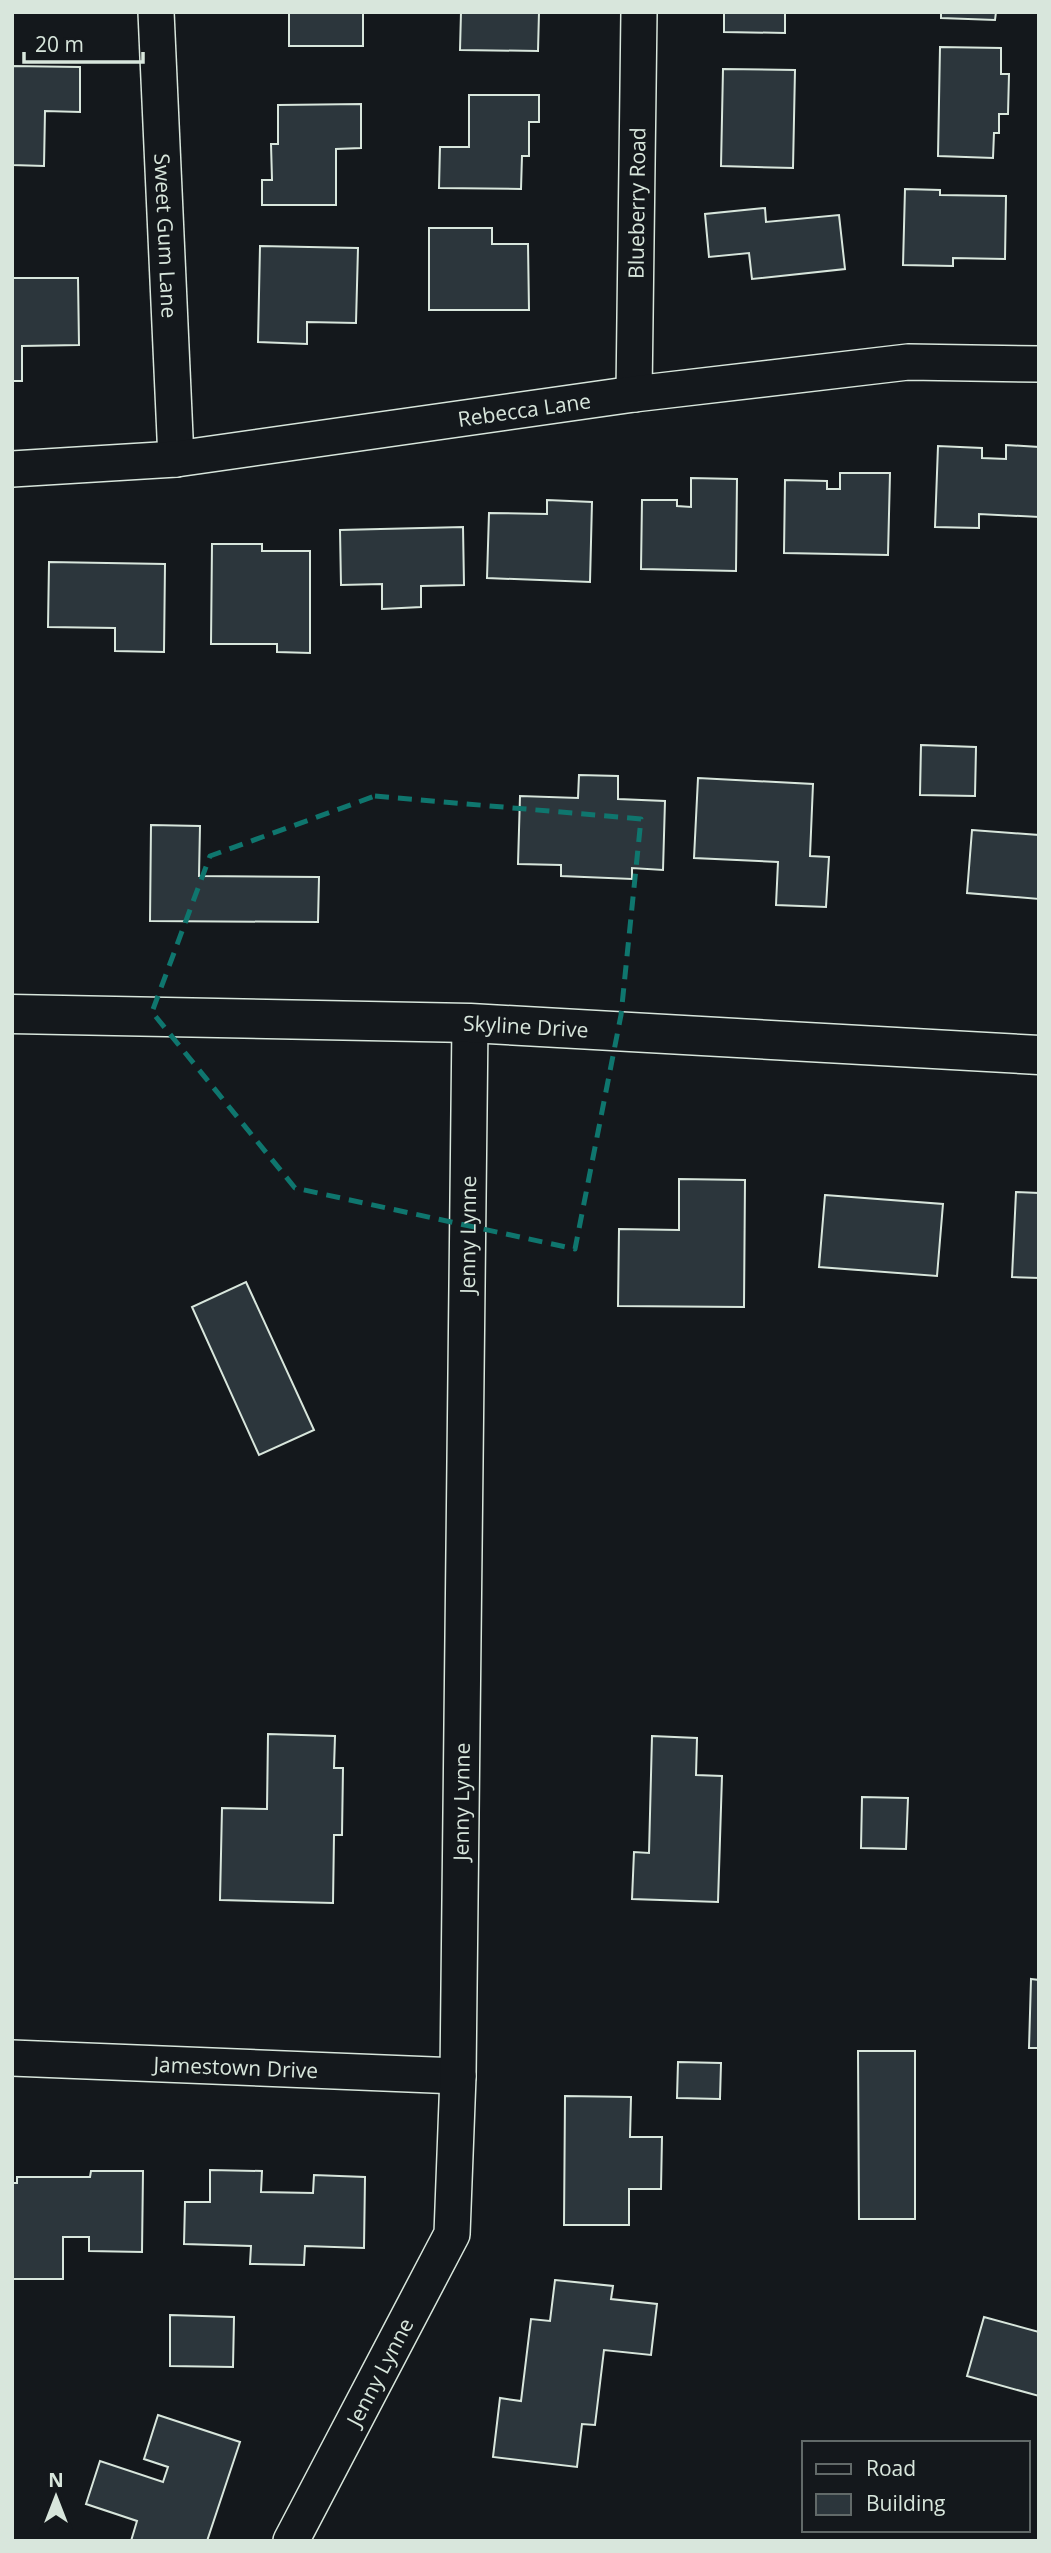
<svg xmlns="http://www.w3.org/2000/svg" width="1051" height="2553" font-family="'Open Sans',sans-serif">
<style>
.building{fill:#2c363c;stroke:#d8e6dc;stroke-width:2}
.lines{fill:none;stroke-linecap:round;stroke-linejoin:round}
.minor-casing{stroke:#d8e6dc;stroke-width:38}
.tertiary-casing{stroke:#d8e6dc;stroke-width:41}
.minor{stroke:#14181c;stroke-width:35}
.tertiary{stroke:#14181c;stroke-width:38}
.marked{fill:none;stroke:#0f766e;stroke-width:5;stroke-dasharray:14 9;stroke-linejoin:round}
.labels{text-anchor:middle;dominant-baseline:central;stroke-width:5;stroke-linejoin:round;paint-order:stroke}
.street-label{font-size:21px;fill:#d8e6dc;stroke:#14181c}
</style>
<rect width="100%" height="100%" fill="#14181c"/>
<g class="building">
<rect x="289" y="12" width="74" height="34"/>
<polygon points="461,12 539,12 538,51 460,50"/>
<polygon points="724,12 785,12 785,33 724,32"/>
<polygon points="941,12 996,12 995,20 941,18"/>
<polygon points="940,47 1001,48 1001,74 1009,74 1008,114 999,114 999,133 994,133 993,158 938,156"/>
<polygon points="12,66 80,67 80,112 45,111 44,166 12,165"/>
<polygon points="723,69 795,70 793,168 721,166"/>
<polygon points="469,95 539,95 539,122 529,122 529,156 522,156 521,189 439,188 440,147 469,147"/>
<polygon points="361,104 361,148 336,149 336,205 262,205 262,180 272,180 271,144 278,144 278,105"/>
<polygon points="905,189 940,190 940,195 1006,196 1005,259 953,258 953,266 903,265"/>
<polygon points="765,208 766,222 839,215 845,269 752,279 749,253 709,257 705,214"/>
<polygon points="429,228 492,228 492,244 528,244 529,310 429,310"/>
<polygon points="260,246 358,248 356,323 307,322 307,344 258,342"/>
<polygon points="12,278 78,278 79,345 22,346 22,381 12,381"/>
<polygon points="1006,445 1039,447 1039,517 979,514 979,528 935,527 938,446 982,448 982,458 1006,459"/>
<polygon points="840,473 890,473 888,555 784,553 785,480 827,481 827,489 840,489"/>
<polygon points="691,478 737,479 736,571 641,569 642,500 677,500 677,506 691,507"/>
<polygon points="547,500 592,502 590,582 487,578 489,513 547,514"/>
<polygon points="463,527 464,585 421,586 421,607 382,609 382,584 341,585 340,530"/>
<polygon points="212,544 262,544 262,551 310,551 310,653 277,652 277,644 211,644"/>
<polygon points="49,562 165,564 164,652 115,651 115,628 48,627"/>
<polygon points="921,745 976,747 975,796 920,795"/>
<polygon points="579,775 618,776 618,799 665,801 663,870 632,868 632,879 561,876 561,865 518,864 520,796 578,798"/>
<polygon points="698,778 813,784 810,856 829,857 826,907 776,905 778,862 694,858"/>
<polygon points="151,825 200,826 199,876 319,877 318,922 150,921"/>
<polygon points="972,830 1039,835 1039,899 967,893"/>
<polygon points="679,1179 745,1180 744,1307 618,1306 619,1229 679,1230"/>
<polygon points="1016,1192 1039,1193 1039,1278 1012,1277"/>
<polygon points="825,1195 943,1204 937,1276 819,1267"/>
<polygon points="246,1282 314,1430 259,1455 192,1307"/>
<polygon points="268,1734 335,1736 334,1768 343,1768 342,1835 334,1835 333,1903 220,1900 222,1808 267,1809"/>
<polygon points="652,1736 697,1738 696,1775 722,1776 718,1902 632,1899 634,1852 649,1853"/>
<polygon points="862,1797 908,1798 906,1849 861,1848"/>
<polygon points="1031,1979 1039,1980 1039,2048 1029,2048"/>
<polygon points="858,2051 915,2051 915,2219 859,2219"/>
<polygon points="678,2062 721,2063 720,2099 677,2098"/>
<polygon points="565,2096 631,2097 630,2137 662,2137 661,2189 629,2189 629,2225 564,2225"/>
<polygon points="210,2170 262,2171 261,2192 313,2193 314,2175 365,2177 364,2248 305,2246 304,2265 250,2264 251,2246 184,2244 185,2202 210,2202"/>
<polygon points="91,2171 143,2171 142,2252 89,2251 89,2237 63,2237 63,2279 12,2279 12,2183 17,2183 17,2177 90,2177"/>
<polygon points="555,2280 613,2286 611,2299 657,2304 651,2355 604,2350 595,2425 582,2424 577,2467 493,2457 500,2398 521,2401 531,2319 550,2321"/>
<polygon points="170,2315 234,2317 233,2367 170,2366"/>
<polygon points="984,2317 1039,2332 1039,2396 967,2376"/>
<polygon points="158,2415 240,2442 207,2541 131,2541 137,2521 86,2504 100,2461 163,2482 168,2467 144,2459"/>
</g>
<g class="lines">
<defs>
<g id="minor">
<path id="s1" d="M156,12l20,447"/>
<path id="s2" d="M634,394l5,-382"/>
<path id="s3" d="M12,469l164,-10 458,-65 274,-32 131,2"/>
<path id="s4" d="M12,2058l446,18"/>
<path id="s5" d="M291,2541l161,-307 6,-158 12,-1053"/>
</g>
<g id="tertiary">
<path id="s6" d="M12,1014l458,9 569,32"/>
</g>
</defs>
<use href="#minor" class="minor-casing"/>
<use href="#tertiary" class="tertiary-casing"/>
<use href="#minor" class="minor"/>
<use href="#tertiary" class="tertiary"/>
</g>
<path class="marked" d="M375,796l266,23 -20,196 -46,234 -280,-61 -143,-176 58,-156z"/>
<g class="labels">
<g class="street-label">
<text stroke="none"><textPath href="#s2" startOffset="191">Blueberry Road</textPath></text>
<text stroke="none"><textPath href="#s1" startOffset="224">Sweet Gum Lane</textPath></text>
<text stroke="none"><textPath href="#s3" startOffset="516">Rebecca Lane</textPath></text>
<text stroke="none"><textPath href="#s6" startOffset="514">Skyline Drive</textPath></text>
<text stroke="none"><textPath href="#s5" startOffset="1346">Jenny Lynne</textPath></text>
<text stroke="none"><textPath href="#s5" startOffset="779">Jenny Lynne</textPath></text>
<text stroke="none"><textPath href="#s4" startOffset="224">Jamestown Drive</textPath></text>
<text stroke="none"><textPath href="#s5" startOffset="191">Jenny Lynne</textPath></text>
</g>
</g>
<rect width="1051" height="2553" fill="none" stroke="#d8e6dc" stroke-width="28"/>
<rect x="802" y="2441" width="228" height="91" fill="#14181c" stroke="#626a69" stroke-width="2"/>
<rect x="816" y="2464" width="35" height="10" fill="#14181c" stroke="#626a69" stroke-width="2"/>
<text x="866" y="2476" font-size="21" fill="#d8e6dc">Road</text>
<rect x="816" y="2494" width="35" height="21" fill="#2c363c" stroke="#626a69" stroke-width="2"/>
<text x="866" y="2511" font-size="21" fill="#d8e6dc">Building</text>
<g transform="translate(56 2497)" stroke="#14181c" stroke-width="5" paint-order="stroke">
<path d="M0-5L12 26L0 18L-12 26Z" fill="#d8e6dc"/>
<text y="-10" font-size="19" font-weight="bold" text-anchor="middle" fill="#d8e6dc">N</text>
</g>
<path d="M24 52v10h119v-10" fill="none" stroke="#d8e6dc" stroke-width="3.5"/>
<text x="35" y="52" font-size="21" fill="#d8e6dc" stroke="#14181c" stroke-width="5" paint-order="stroke">20 m</text>
</svg>
